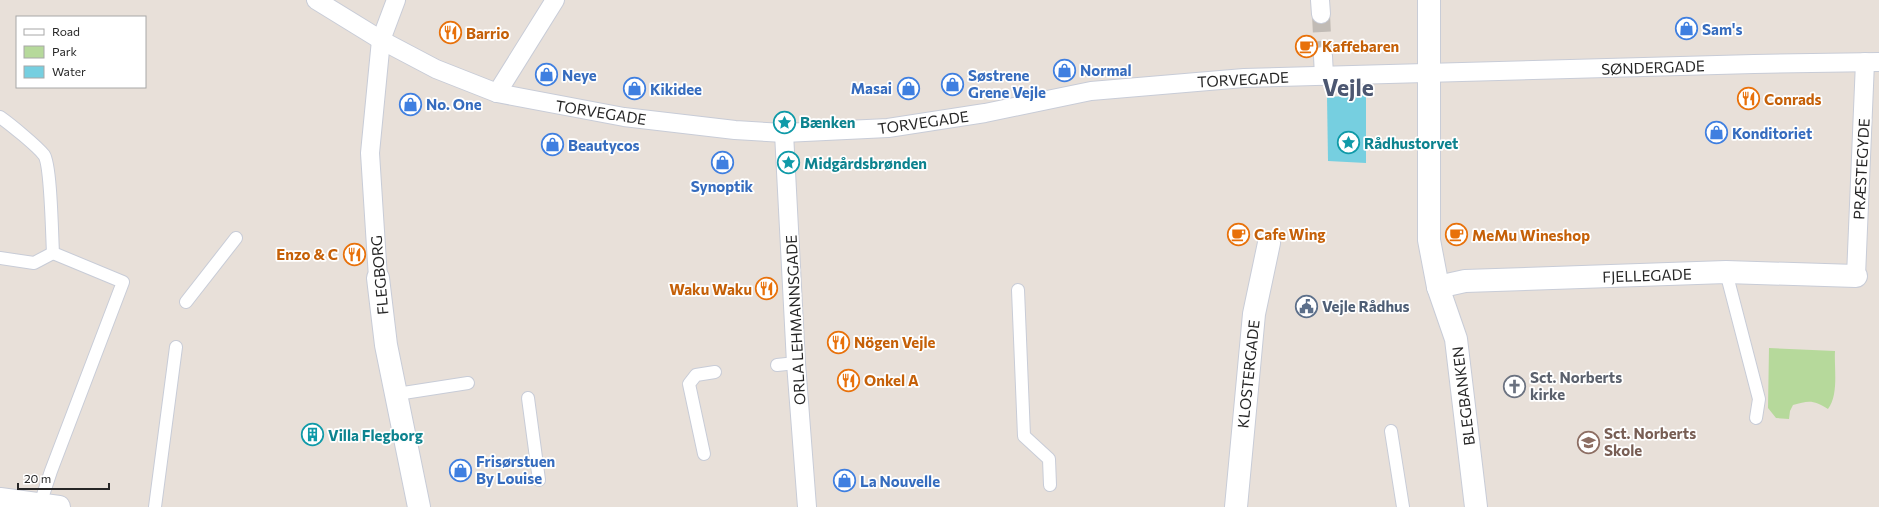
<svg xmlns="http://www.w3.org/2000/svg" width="1879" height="507" font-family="Commissioner,sans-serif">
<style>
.green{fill:#b6d99b}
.water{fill:#76cfe0}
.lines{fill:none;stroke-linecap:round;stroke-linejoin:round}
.pedestrian-tunnel{stroke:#c1bbb5;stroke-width:18;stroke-dasharray:18 9;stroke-linecap:butt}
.service-casing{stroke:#c8ccd7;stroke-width:14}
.pedestrian-casing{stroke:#c8ccd7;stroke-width:20}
.minor-casing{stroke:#c8ccd7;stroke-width:24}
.secondary-casing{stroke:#c8ccd7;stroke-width:24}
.service{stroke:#fff;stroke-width:12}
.pedestrian{stroke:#fff;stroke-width:18}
.minor{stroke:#fff;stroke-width:22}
.secondary{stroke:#fff;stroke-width:22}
.labels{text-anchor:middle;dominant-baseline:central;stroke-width:3.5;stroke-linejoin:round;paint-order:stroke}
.shop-label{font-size:15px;font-weight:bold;fill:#366cbe;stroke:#fff;text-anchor:start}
.food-label{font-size:15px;font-weight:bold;fill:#c56008;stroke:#fff;text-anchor:start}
.street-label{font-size:15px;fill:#262626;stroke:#fff}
.culture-label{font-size:15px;font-weight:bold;fill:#0d838f;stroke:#fff;text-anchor:start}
.service-label{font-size:15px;font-weight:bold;fill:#4e5e75;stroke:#fff;text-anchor:start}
.worship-label{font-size:15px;font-weight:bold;fill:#5b616d;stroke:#fff;text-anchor:start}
.education-label{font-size:15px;font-weight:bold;fill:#785e54;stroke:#fff;text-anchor:start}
.town-label{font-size:23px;font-weight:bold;fill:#4c5771;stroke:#fff}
</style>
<rect width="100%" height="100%" fill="#e8e0d9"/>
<path class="green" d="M1769,348l66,3c-1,17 4,43 -7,58 -14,-9 -19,-9 -35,-4l-3,6 -1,8 -13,-1 -8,-10z"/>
<polygon class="water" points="1366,95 1366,163 1328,161 1327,97"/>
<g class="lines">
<polyline class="pedestrian-tunnel" points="1321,14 1323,56"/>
<defs>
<g id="service">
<path d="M0,117c10,7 37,29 44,38 7,10 8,82 9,98l70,29 -72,189 -11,33"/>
<polyline points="0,258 34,263 53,253"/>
<polyline points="1726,272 1759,399 1756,418"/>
<polyline points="1018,290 1024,436 1049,459 1050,485"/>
<polyline points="186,302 236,238"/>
<polyline points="777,365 796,363"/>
<polyline points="397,394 468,383"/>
<polyline points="528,398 539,480"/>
<polyline points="1391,431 1403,507"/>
<polyline points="704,454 689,384 696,375 715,372"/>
<polyline points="155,507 176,347"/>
</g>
<g id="pedestrian">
<polyline points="316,0 381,40 436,69 497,93 624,117 735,130 784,133 888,128 985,113 1091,91 1244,78 1754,64 1879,62"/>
<polyline points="1320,0 1321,14"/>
<polyline points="1323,56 1324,76"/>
<polyline points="497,93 555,0"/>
<polyline points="784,133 796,363 807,507"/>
<polyline points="1856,276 1865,62"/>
<polyline points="378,278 370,153 381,40 396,0"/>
</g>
<g id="minor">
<polyline points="1429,0 1429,240 1438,287 1456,339 1476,507"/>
<polyline points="378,278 386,345 419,507"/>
<polyline points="1438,287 1465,281 1726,272 1856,276"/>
<polyline points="1236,507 1254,314 1269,243"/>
</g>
<polyline id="secondary" points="0,499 59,507"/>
</defs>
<use href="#service" class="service-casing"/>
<use href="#pedestrian" class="pedestrian-casing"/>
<use href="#minor" class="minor-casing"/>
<use href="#secondary" class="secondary-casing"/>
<use href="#service" class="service"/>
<use href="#pedestrian" class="pedestrian"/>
<use href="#minor" class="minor"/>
<use href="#secondary" class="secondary"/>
</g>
<defs>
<symbol id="shop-ring" viewBox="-11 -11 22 22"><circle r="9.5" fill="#fff" stroke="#3f7fe0" stroke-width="1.5"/><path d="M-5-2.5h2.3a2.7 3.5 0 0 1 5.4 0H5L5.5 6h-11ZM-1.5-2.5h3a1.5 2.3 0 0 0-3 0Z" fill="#3f7fe0"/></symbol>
<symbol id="restaurant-ring" viewBox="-11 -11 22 22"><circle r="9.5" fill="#fff" stroke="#e8710a" stroke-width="1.5"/><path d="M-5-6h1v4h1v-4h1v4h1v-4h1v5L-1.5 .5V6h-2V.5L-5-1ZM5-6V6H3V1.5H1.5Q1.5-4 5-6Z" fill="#e8710a"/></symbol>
<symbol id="cafe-ring" viewBox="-11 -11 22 22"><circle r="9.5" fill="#fff" stroke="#e8710a" stroke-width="1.5"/><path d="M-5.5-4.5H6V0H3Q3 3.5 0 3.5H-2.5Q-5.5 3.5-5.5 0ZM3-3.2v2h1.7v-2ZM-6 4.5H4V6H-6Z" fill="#e8710a"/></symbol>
<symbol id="sight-ring" viewBox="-11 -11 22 22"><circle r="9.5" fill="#fff" stroke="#0f9aa8" stroke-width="1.5"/><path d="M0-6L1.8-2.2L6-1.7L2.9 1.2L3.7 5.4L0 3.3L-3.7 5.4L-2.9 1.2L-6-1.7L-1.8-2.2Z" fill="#0f9aa8"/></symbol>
<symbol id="civic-ring" viewBox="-11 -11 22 22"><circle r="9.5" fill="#fff" stroke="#5c6f8a" stroke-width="1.5"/><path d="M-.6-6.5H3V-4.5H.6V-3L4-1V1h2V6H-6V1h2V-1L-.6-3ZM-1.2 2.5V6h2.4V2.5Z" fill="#5c6f8a"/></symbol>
<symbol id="church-ring" viewBox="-11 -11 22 22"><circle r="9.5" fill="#fff" stroke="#6b7280" stroke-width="1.5"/><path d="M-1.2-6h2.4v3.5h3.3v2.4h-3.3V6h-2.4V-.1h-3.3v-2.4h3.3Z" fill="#6b7280"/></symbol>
<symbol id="building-ring" viewBox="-11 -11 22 22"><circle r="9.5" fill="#fff" stroke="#0f9aa8" stroke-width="1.5"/><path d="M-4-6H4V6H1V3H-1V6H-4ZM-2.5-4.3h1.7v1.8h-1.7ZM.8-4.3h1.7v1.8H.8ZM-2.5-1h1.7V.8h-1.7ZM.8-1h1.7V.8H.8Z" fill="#0f9aa8"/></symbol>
<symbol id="school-ring" viewBox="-11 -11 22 22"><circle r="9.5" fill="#fff" stroke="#8d6e63" stroke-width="1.5"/><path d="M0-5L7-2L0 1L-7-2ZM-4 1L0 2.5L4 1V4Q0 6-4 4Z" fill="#8d6e63"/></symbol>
</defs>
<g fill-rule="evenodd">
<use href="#shop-ring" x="1674" y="16" width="25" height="25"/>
<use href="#restaurant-ring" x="438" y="20" width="25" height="25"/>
<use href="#cafe-ring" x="1294" y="34" width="25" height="25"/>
<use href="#shop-ring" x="1052" y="58" width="25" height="25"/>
<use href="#shop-ring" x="534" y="62" width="25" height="25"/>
<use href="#shop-ring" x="940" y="72" width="25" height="25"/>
<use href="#shop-ring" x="896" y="76" width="25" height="25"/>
<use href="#shop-ring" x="622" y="76" width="25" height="25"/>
<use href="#restaurant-ring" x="1736" y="86" width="25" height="25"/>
<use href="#shop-ring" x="398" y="92" width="25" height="25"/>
<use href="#sight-ring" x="772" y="110" width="25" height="25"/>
<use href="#shop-ring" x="1704" y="120" width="25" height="25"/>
<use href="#sight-ring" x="1336" y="130" width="25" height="25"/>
<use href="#shop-ring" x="540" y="132" width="25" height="25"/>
<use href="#shop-ring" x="710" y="150" width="25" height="25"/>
<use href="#sight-ring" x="776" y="150" width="25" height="25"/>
<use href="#cafe-ring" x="1226" y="222" width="25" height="25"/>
<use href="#cafe-ring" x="1444" y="222" width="25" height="25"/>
<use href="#restaurant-ring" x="342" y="242" width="25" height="25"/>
<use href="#restaurant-ring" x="754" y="276" width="25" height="25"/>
<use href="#civic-ring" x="1294" y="294" width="25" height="25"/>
<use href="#restaurant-ring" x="826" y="330" width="25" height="25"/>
<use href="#restaurant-ring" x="836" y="368" width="25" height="25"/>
<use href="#church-ring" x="1502" y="374" width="25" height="25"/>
<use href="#building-ring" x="300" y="422" width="25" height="25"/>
<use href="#school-ring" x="1576" y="430" width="25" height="25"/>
<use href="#shop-ring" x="448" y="458" width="25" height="25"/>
<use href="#shop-ring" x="832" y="468" width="25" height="25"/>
</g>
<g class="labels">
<g class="shop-label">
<text x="1702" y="29">Sam's</text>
<text x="1080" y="70">Normal</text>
<text x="562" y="75">Neye</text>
<text x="968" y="75">Søstrene<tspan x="968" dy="17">Grene Vejle</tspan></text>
<text x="892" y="88" text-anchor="end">Masai</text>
<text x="650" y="89">Kikidee</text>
<text x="426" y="104">No. One</text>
<text x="1732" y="133">Konditoriet</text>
<text x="568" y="145">Beautycos</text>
<text x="722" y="186" text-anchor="middle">Synoptik</text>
<text x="476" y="461">Frisørstuen<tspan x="476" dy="17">By Louise</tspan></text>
<text x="860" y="481">La Nouvelle</text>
</g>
<g class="food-label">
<text x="466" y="33">Barrio</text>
<text x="1322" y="46">Kaffebaren</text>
<text x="1764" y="99">Conrads</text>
<text x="1254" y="234">Cafe Wing</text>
<text x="1472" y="235">MeMu Wineshop</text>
<text x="338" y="254" text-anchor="end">Enzo &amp; C</text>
<text x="752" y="289" text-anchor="end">Waku Waku</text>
<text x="854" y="342">Nögen Vejle</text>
<text x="864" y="380">Onkel A</text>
</g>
<g class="street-label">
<text transform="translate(1653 67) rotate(-2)">SØNDERGADE</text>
<text transform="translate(1243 79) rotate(-3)">TORVEGADE</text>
<text transform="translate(601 112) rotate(9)">TORVEGADE</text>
<text transform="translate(923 122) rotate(-8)">TORVEGADE</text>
<text transform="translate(1861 169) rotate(-87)">PRÆSTEGYDE</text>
<text transform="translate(379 275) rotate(-95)">FLEGBORG</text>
<text transform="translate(1647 275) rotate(-2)">FJELLEGADE</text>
<text transform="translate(795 320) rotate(-93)">ORLA LEHMANNSGADE</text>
<text transform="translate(1248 374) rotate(-84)">KLOSTERGADE</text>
<text transform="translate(1463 396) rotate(-97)">BLEGBANKEN</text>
</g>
<g class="culture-label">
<text x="800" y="122">Bænken</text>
<text x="1364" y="143">Rådhustorvet</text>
<text x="804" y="163">Midgårdsbrønden</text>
<text x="328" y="435">Villa Flegborg</text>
</g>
<g class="service-label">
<text x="1322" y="306">Vejle Rådhus</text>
</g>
<g class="worship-label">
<text x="1530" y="377">Sct. Norberts<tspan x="1530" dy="17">kirke</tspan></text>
</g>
<g class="education-label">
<text x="1604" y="433">Sct. Norberts<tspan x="1604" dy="17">Skole</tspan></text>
</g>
<g class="town-label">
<text x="1348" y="87">Vejle</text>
</g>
</g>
<rect x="16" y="16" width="130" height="72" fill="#ffffff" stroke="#a8a8a8"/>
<rect x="24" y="29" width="20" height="6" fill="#ffffff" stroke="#a8a8a8"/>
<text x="52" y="36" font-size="12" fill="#262626">Road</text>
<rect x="24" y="46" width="20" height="12" fill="#b6d99b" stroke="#a8a8a8"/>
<text x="52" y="56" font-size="12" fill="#262626">Park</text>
<rect x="24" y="66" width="20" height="12" fill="#76cfe0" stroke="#a8a8a8"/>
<text x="52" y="76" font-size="12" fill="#262626">Water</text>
<path d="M18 483v6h91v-6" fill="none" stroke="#262626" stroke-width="2"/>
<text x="24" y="483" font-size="12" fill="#262626" stroke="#ffffff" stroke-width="3" paint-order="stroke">20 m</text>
</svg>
